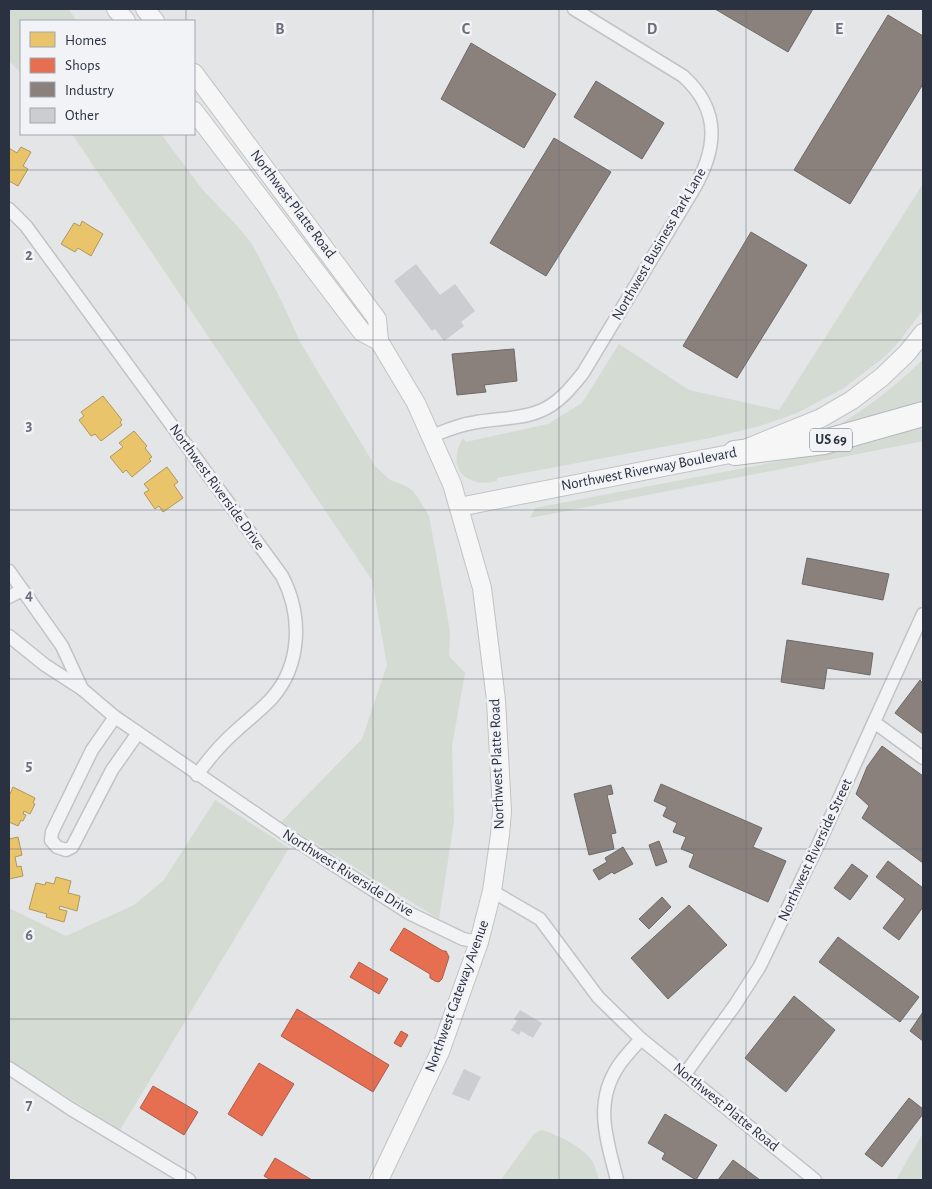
<svg xmlns="http://www.w3.org/2000/svg" width="932" height="1189" font-family="'Alegreya Sans',sans-serif">
<style>
.green{fill:#d3dbd3}
.homes{fill:#e9c46a;stroke:#b0985d}
.shops{fill:#e76f51;stroke:#ae5c4c}
.industry{fill:#8a817c;stroke:#6d696a}
.building{fill:#cbcdd0}
.lines{fill:none;stroke-linecap:round;stroke-linejoin:round}
.street-casing{stroke:#c1c3c5;stroke-width:15}
.secondary-casing{stroke:#c1c3c5;stroke-width:20}
.highway-casing{stroke:#b5b8bc;stroke-width:26}
.street{stroke:#f2f3f5;stroke-width:12}
.secondary{stroke:#f6f6f7;stroke-width:18}
.highway{stroke:#f6f6f7;stroke-width:24}
.grid{fill:none;stroke:#6b707a;stroke-width:1;stroke-opacity:0.55}
.labels{text-anchor:middle;dominant-baseline:central;stroke-width:5;stroke-linejoin:round;paint-order:stroke}
.shield{fill:#f1f3f7;stroke:#666b77;stroke-width:1}
.shield-label{font-size:14px;font-weight:bold;fill:#2a3140}
.street-label{font-size:15px;fill:#2a3140;stroke:#f1f3f7}
.grid-label{font-size:16px;text-anchor:middle;font-weight:bold;fill:#6b707a;stroke:#f1f3f7;stroke-width:5;stroke-linejoin:round;paint-order:stroke}
</style>
<rect width="100%" height="100%" fill="#e3e5e7"/>
<g class="green">
<polygon points="9,9 68,9 77,21 21,21 21,73 9,61"/>
<polygon points="72,134 161,134 202,189 239,228 252,244 281,300 300,342 375,466 390,480 406,486 413,491 419,499 429,516 447,614 450,632 449,656 465,673 452,746 454,821 439,919 281,822 362,739 387,665 372,580"/>
<path d="M923,184v126l-26,34 -14,14 -39,30 -47,25 -37,13 -50,12 -213,40v3c-6,1 -13,3 -20,1 -23,-5 -25,-26 -14,-44l3,4 82,-18 34,-21 37,-59 70,46 90,20z"/>
<path d="M923,359v48l-88,20c32,-19 62,-41 88,-68z"/>
<polygon points="923,423 923,441 919,442 530,518 535,508 791,459 841,447"/>
<polygon points="215,800 289,848 120,1130 9,1060 9,908 66,936 134,905 164,880"/>
<path d="M541,1130c15,4 38,15 49,28 5,6 7,15 9,22h-98l33,-46z"/>
<polygon points="923,1133 922,1180 896,1180"/>
</g>
<g class="homes">
<polygon points="21,147 31,152 23,166 28,169 18,186 9,181 9,148 17,153"/>
<polygon points="82,221 103,234 91,256 78,248 75,252 61,244 74,223 80,226"/>
<polygon points="103,396 122,420 120,422 122,425 101,441 95,434 91,436 79,420 84,416 81,412"/>
<polygon points="134,431 147,446 145,448 152,457 149,459 151,461 132,477 126,470 123,473 110,457 123,447 119,443"/>
<polygon points="167,467 178,482 174,485 183,498 163,512 159,506 155,509 144,493 149,490 144,484"/>
<polygon points="13,787 35,798 33,803 35,804 30,814 24,811 23,814 26,815 23,821 21,820 18,826 9,822 9,793 10,794"/>
<polygon points="18,837 22,855 15,857 17,867 21,866 23,876 9,879 9,839"/>
<polygon points="56,877 71,881 68,893 80,896 77,911 60,906 59,909 67,911 64,922 46,917 47,914 29,909 36,883 45,885 46,882 54,884"/>
</g>
<g class="shops">
<polygon points="404,928 443,951 446,951 449,957 442,979 439,982 435,981 430,978 430,974 390,950"/>
<polygon points="359,962 388,979 379,994 350,977"/>
<polygon points="297,1009 389,1065 373,1092 281,1036"/>
<polygon points="401,1031 408,1035 401,1047 394,1043"/>
<polygon points="259,1063 294,1084 262,1136 228,1114"/>
<polygon points="153,1086 198,1112 184,1135 140,1108"/>
<polygon points="275,1158 312,1180 271,1180 264,1176"/>
</g>
<g class="industry">
<polygon points="715,9 813,9 788,52"/>
<polygon points="888,15 923,36 923,84 850,204 794,170"/>
<polygon points="471,43 556,94 524,148 441,99"/>
<polygon points="596,81 664,123 642,159 574,117"/>
<polygon points="554,138 611,172 546,276 490,243"/>
<polygon points="751,232 807,265 737,378 683,346"/>
<polygon points="514,349 517,381 484,385 486,392 457,395 452,354"/>
<polygon points="807,558 889,574 883,600 802,584"/>
<polygon points="787,640 873,653 870,675 827,668 824,689 781,682"/>
<polygon points="920,680 923,683 923,734 895,713"/>
<polygon points="882,746 923,776 923,863 862,818 869,806 856,794 867,767"/>
<polygon points="661,784 762,828 753,847 786,861 768,902 689,867 694,854 681,849 686,837 673,832 677,823 663,816 667,807 654,801"/>
<polygon points="611,785 613,794 607,795 616,833 611,834 614,849 589,855 574,794"/>
<polygon points="659,841 667,862 656,866 649,845"/>
<polygon points="623,847 633,864 614,874 612,872 599,880 593,870 607,862 605,858"/>
<polygon points="888,861 923,888 923,907 899,940 883,928 905,899 876,877"/>
<polygon points="852,864 868,876 850,900 834,888"/>
<polygon points="662,897 671,907 649,929 639,919"/>
<polygon points="689,905 727,945 668,999 631,958"/>
<polygon points="838,937 919,997 900,1022 819,962"/>
<polygon points="794,996 835,1030 786,1092 745,1058"/>
<polygon points="923,1012 923,1041 910,1031"/>
<polygon points="909,1098 923,1109 923,1114 882,1167 865,1154"/>
<polygon points="665,1114 717,1145 696,1180 662,1159 665,1153 648,1143"/>
<polygon points="733,1160 760,1180 718,1180"/>
</g>
<g class="building">
<polygon points="416,264 440,295 455,284 475,311 461,322 464,326 444,341 435,329 432,331 394,281"/>
<polygon points="520,1010 542,1023 533,1038 521,1031 519,1035 511,1030 517,1021 514,1019"/>
<polygon points="464,1069 481,1077 469,1101 452,1094"/>
</g>
<g class="lines">
<defs>
<g id="street">
<path d="M9,209l17,17 256,350c20,38 20,88 -10,122 -10,11 -23,21 -34,31 -16,14 -29,29 -41,46"/>
<path d="M432,436c13,-5 26,-11 40,-13 22,-5 47,-3 68,-12 18,-7 31,-23 43,-38l109,-181c25,-42 30,-81 -9,-116l-109,-67"/>
<polyline points="9,571 62,646 82,689"/>
<polyline points="9,597 22,590"/>
<polyline points="9,636 45,665 82,689 115,717 287,835 409,913 463,939 479,942"/>
<polyline points="115,717 92,750 52,832 51,840 57,847 66,850 72,847 112,770 138,733"/>
<polyline points="874,722 923,758"/>
<polyline points="492,891 540,919 598,997 641,1039 815,1180"/>
<polyline points="9,1068 71,1109 189,1180"/>
<polyline points="685,1074 735,1005 760,966 819,843 923,614"/>
<path d="M617,1180c-10,-40 -24,-77 2,-115 6,-9 15,-18 22,-26"/>
</g>
<g id="secondary">
<polyline points="116,9 126,21"/>
<polyline points="145,9 155,21"/>
<polyline points="194,73 377,319 379,341 416,403 452,484 482,588 496,700 502,811 500,835 492,891 479,942 440,1052 379,1180"/>
<polyline points="194,111 362,332 379,341"/>
<polyline points="459,507 735,453 821,418 852,400 882,377 907,353 923,333"/>
</g>
<polyline id="highway" points="735,453 824,442 923,414"/>
</defs>
<use href="#street" class="street-casing"/>
<use href="#secondary" class="secondary-casing"/>
<use href="#highway" class="highway-casing"/>
<use href="#street" class="street"/>
<use href="#secondary" class="secondary"/>
<use href="#highway" class="highway"/>
</g>
<path class="grid" d="M186,9v12M373,9v1171M559,9v1171M746,9v1171M186,134v1046M9,170h914M9,340h914M9,510h914M9,679h914M9,849h914M9,1019h914"/>
<g class="labels">
<rect class="shield" x="810" y="428.5" width="42" height="23" rx="4"/>
<g class="shield-label">
<text x="831" y="440">US 69</text>
</g>
<g class="street-label">
<text transform="translate(293 204) rotate(53)">Northwest Platte Road</text>
<text transform="translate(659 244) rotate(-60)">Northwest Business Park Lane</text>
<text transform="translate(649 469) rotate(-11)">Northwest Riverway Boulevard</text>
<text transform="translate(217 487) rotate(54)">Northwest Riverside Drive</text>
<text transform="translate(497 764) rotate(-92)">Northwest Platte Road</text>
<text transform="translate(815 850) rotate(-65)">Northwest Riverside Street</text>
<text transform="translate(348 873) rotate(32)">Northwest Riverside Drive</text>
<text transform="translate(457 996) rotate(-70)">Northwest Gateway Avenue</text>
<text transform="translate(726 1107) rotate(39)">Northwest Platte Road</text>
</g>
</g>
<g class="grid-label">
<text x="280" y="34">B</text>
<text x="466" y="34">C</text>
<text x="652" y="34">D</text>
<text x="839" y="34">E</text>
<text x="29" y="260">2</text>
<text x="29" y="430">3</text>
<text x="29" y="600">4</text>
<text x="29" y="770">5</text>
<text x="29" y="940">6</text>
<text x="29" y="1110">7</text>
</g>
<rect width="932" height="1189" fill="none" stroke="#2a3140" stroke-width="20"/>
<rect x="20" y="20" width="175" height="115" fill="#f1f3f7" stroke="#a1a5ae"/>
<rect x="30" y="32" width="25" height="15" fill="#e9c46a" stroke="#a1a5ae"/>
<text x="65" y="45" font-size="15" fill="#2a3140">Homes</text>
<rect x="30" y="58" width="25" height="15" fill="#e76f51" stroke="#a1a5ae"/>
<text x="65" y="70" font-size="15" fill="#2a3140">Shops</text>
<rect x="30" y="82" width="25" height="15" fill="#8a817c" stroke="#a1a5ae"/>
<text x="65" y="95" font-size="15" fill="#2a3140">Industry</text>
<rect x="30" y="108" width="25" height="15" fill="#cbcdd0" stroke="#a1a5ae"/>
<text x="65" y="120" font-size="15" fill="#2a3140">Other</text>
</svg>
